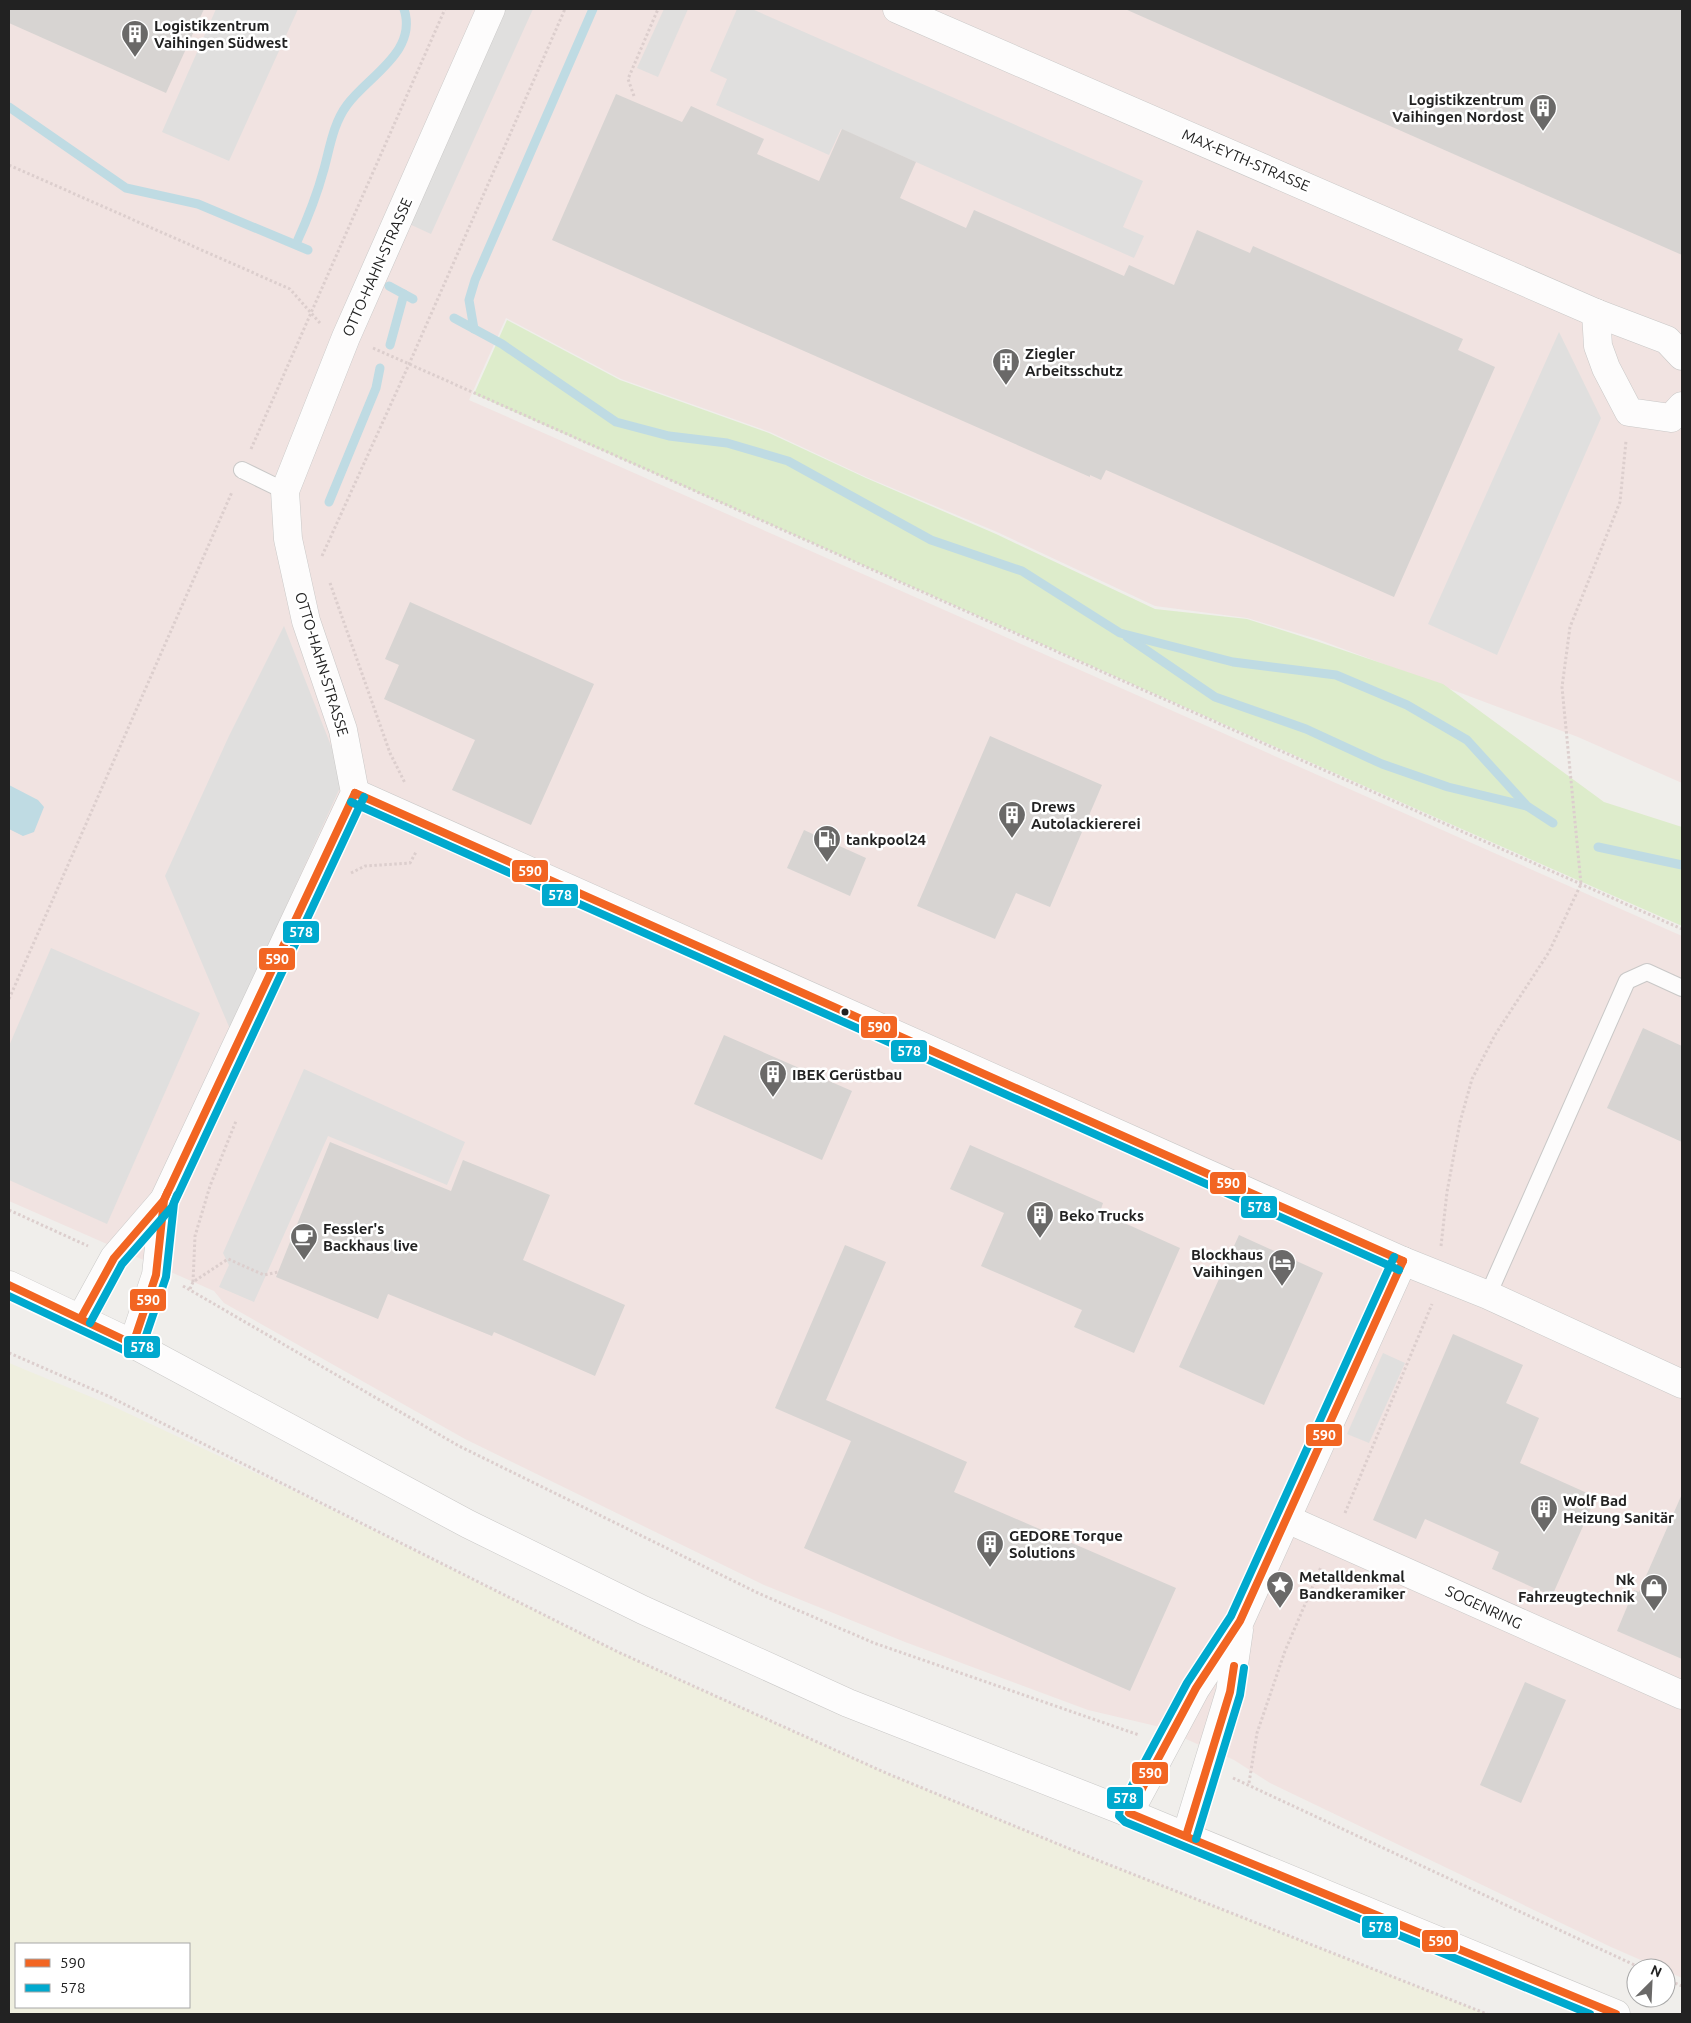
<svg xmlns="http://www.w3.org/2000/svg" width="1691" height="2023" font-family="Ubuntu,sans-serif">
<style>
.commercial{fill:#f1e3e1}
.farmland{fill:#efefdf;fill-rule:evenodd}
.grass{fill:#ddeccb}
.parking{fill:#e0dfde}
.water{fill:#bfdbe3}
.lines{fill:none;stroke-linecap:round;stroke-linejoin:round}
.stream{stroke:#bfdbe3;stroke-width:9}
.building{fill:#d7d4d2}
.service-casing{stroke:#c9c8c7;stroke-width:18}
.minor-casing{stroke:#c9c8c7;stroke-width:29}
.tertiary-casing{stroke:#c9c8c7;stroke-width:29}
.path{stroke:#dccecd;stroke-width:3;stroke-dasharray:2.5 2.5;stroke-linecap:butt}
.service{stroke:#fdfcfc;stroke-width:16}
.minor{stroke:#fdfcfc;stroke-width:28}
.tertiary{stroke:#fdfcfc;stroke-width:28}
.bus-1-casing{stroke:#fff;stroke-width:11}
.bus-2-casing{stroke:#fff;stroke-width:11}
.bus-1{stroke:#f26522;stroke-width:8}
.bus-2{stroke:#00a9ce;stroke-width:8}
.bus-dot{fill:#222;stroke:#fff;stroke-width:2}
.labels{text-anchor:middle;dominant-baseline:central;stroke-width:5;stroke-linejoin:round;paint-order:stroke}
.poi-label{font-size:15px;font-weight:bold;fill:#222;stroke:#fff;text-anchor:start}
.street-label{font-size:15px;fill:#222;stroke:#fff}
.line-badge{stroke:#fff;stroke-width:2}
.badge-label{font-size:14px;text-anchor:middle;font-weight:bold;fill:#fff}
</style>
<rect width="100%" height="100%" fill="#f0eeeb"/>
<polygon class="commercial" points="9,9 1682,9 1682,783 1578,737 1317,639 1247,618 1155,606 997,532 866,477 770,432 621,379 506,318 469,400 1682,936 1682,1978 1666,1971 1666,1968 1659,1968 1611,1947 1270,1783 1234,1760 1156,1726 1088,1710 905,1642 764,1585 465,1439 224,1303 214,1291 9,1201"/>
<path class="farmland" d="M9,1363l99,41 184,86 326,162 268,121 206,85 395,156h-1478zM16,1944h173v63h-173z"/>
<polygon class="grass" points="507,320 620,380 769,433 866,478 996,534 1155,609 1247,619 1316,641 1443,684 1604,802 1682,827 1682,926 474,394"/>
<g class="parking">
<polygon points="216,9 298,9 229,161 162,132"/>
<polygon points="503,9 533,9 431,234 407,223"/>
<polygon points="664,9 688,9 658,77 637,68"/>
<polygon points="737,9 752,9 1143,181 1123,227 1144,236 1134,258 841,129 829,155 716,105 727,79 710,71"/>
<polygon points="1559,332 1601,418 1497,655 1428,624"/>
<polygon points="284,626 344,779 230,1029 165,876 229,736"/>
<polygon points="51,948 200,1013 107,1224 9,1180 9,1046"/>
<polygon points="304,1069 465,1142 447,1185 328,1136 254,1302 219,1287 229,1265 223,1253"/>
<polygon points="1383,1353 1405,1363 1369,1443 1347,1434"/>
</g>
<polygon class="water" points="9,785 38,800 44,807 34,832 23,836 9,829"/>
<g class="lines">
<g class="stream">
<polyline points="9,107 126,188 198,204 308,250"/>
<path d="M296,244c11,-24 21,-49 28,-75 6,-22 9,-45 23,-64 21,-29 71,-53 57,-96"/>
<polyline points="389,286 413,299"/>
<polyline points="454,318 502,344 616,422 669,436 727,443 788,461 931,540 1022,571 1120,633 1233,662 1336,675 1407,705 1467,740 1527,806 1553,823"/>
<polyline points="474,329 469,300 475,280 593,9"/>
<polyline points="390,345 404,294"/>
<polyline points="329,502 376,388 380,368"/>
<polyline points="1127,637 1215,697 1306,729 1382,764 1448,787 1526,806"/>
<polyline points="1598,847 1682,865"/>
</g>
</g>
<g class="building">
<polygon points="9,9 204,9 166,93 9,23"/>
<polygon points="1125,9 1682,9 1682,255"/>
<polygon points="616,94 682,122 691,106 764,139 757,154 819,181 842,129 916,162 900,198 966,228 974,210 1124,276 1129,265 1174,285 1197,230 1250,253 1253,246 1463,339 1458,350 1495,367 1394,597 1106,470 1101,480 1090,475 1090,477 552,240"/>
<polygon points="410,602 594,684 531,825 452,790 475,740 384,699 399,665 385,659"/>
<polygon points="990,736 1102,785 1050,907 1016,893 995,939 917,906"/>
<polygon points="804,830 866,858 850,896 787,868"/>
<polygon points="1643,1028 1682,1046 1682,1142 1607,1108"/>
<polygon points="724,1035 852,1091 822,1160 694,1104"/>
<polygon points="330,1142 451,1191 463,1160 550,1195 523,1260 625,1305 595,1376 494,1332 492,1336 388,1294 378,1319 276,1277"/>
<polygon points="970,1145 1103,1203 1100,1212 1180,1248 1134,1353 1074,1327 1082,1310 981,1266 1004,1213 950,1189"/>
<polygon points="1239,1235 1323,1273 1264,1405 1179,1367"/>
<polygon points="845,1245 886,1262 826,1400 967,1462 954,1492 1176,1588 1130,1691 804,1548 851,1441 775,1408"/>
<polygon points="1453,1334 1523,1365 1506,1403 1539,1418 1520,1463 1596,1497 1552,1596 1492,1569 1499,1552 1425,1519 1416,1539 1373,1520"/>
<polygon points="1682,1494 1682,1659 1617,1631 1634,1590 1639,1592"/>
<polygon points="1525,1682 1566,1700 1521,1803 1480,1785"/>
</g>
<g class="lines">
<defs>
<g id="service">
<polyline points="242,470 285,491"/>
<polyline points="1488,1295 1627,981 1647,972 1682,988"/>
</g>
<g id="minor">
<polyline points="897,9 1596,313 1667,340 1682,356"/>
<polyline points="1596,313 1598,346 1606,368 1629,412 1671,418 1682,406"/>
<polyline points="355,793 1403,1261 1488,1295 1682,1384"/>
<polyline points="81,1318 114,1258 164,1200 355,793 343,730 306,621 288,539 285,491 346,337 491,9"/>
<polyline points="133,1344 156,1275 164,1200"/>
<polyline points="1287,1519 1682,1695"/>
<polyline points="1129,1813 1196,1688 1240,1621 1403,1261"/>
<polyline points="1186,1836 1230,1692 1239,1630"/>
</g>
<polyline id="tertiary" points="9,1285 133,1344 468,1524 643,1610 848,1703 1129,1813 1616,2014"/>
</defs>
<use href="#service" class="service-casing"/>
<use href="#minor" class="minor-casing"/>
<use href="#tertiary" class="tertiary-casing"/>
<g class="path">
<polyline points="634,96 628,79 658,9"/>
<polyline points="9,165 290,289 320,323"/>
<polyline points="373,348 1682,929"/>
<polyline points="251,449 445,9"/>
<polyline points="322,556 410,362 565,9"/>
<polyline points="330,583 390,753 405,783"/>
<polyline points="351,873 365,866 410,863 416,852"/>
<polyline points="9,999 232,492"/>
<polyline points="9,1210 88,1246"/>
<polyline points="1441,1246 1447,1192 1460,1122 1472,1079 1495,1035 1549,952 1581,884 1562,687 1570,627 1620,502 1626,441"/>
<polyline points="193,1282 195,1236 210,1186 236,1121"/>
<polyline points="183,1286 459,1446 760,1594 874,1643 1139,1735"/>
<polyline points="190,1289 193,1282 228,1259 264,1275 278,1272"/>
<polyline points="9,1353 108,1396 618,1652 886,1773 1092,1858 1487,2014"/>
<polyline points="1345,1513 1432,1304"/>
<polyline points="1233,1778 1641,1968"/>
<polyline points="1249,1783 1257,1733 1285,1651 1321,1567"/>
<polyline points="1666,1979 1682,1986"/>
</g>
<use href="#service" class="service"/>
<use href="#minor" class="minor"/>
<use href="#tertiary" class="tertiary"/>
<defs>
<g id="bus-1">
<polyline points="355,793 1403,1261"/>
<polyline points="1403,1261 1240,1621 1196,1688 1129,1813 1616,2014"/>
<polyline points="9,1285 133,1344 156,1275 164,1200 355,793"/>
<polyline points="81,1318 114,1258 164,1200 168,1191"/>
<polyline points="1186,1836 1230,1692 1234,1666"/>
</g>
<g id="bus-2">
<polyline points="351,802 1399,1270"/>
<polyline points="1394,1257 1231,1616 1187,1683 1120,1808 1119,1816 1125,1822 1590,2014"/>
<polyline points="9,1296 130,1353 136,1354 141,1350 166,1277 174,1203 364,797"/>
<polyline points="90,1323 122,1264 172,1207 177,1195"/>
<polyline points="1196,1839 1240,1695 1244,1668"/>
</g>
</defs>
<use href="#bus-1" class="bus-1-casing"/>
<use href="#bus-2" class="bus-2-casing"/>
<use href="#bus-1" class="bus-1"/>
<use href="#bus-2" class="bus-2"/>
</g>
<defs>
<symbol id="building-pin" viewBox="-11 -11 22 30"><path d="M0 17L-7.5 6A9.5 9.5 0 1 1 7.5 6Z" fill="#6a6968" stroke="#fff"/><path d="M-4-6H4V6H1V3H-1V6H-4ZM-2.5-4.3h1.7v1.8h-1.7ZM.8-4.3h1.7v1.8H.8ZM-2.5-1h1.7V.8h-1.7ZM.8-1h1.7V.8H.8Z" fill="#fff"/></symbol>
<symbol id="fuel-pin" viewBox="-11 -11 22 30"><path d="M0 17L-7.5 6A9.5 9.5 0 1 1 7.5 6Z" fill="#6a6968" stroke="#fff"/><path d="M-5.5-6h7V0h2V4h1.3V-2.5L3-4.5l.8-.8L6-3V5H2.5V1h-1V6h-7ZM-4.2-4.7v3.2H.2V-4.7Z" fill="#fff"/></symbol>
<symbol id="cafe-pin" viewBox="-11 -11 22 30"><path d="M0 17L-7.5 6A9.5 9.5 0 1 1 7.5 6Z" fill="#6a6968" stroke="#fff"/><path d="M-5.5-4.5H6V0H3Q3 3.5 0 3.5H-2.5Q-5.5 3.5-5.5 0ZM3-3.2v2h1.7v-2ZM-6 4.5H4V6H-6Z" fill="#fff"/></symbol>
<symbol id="hotel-pin" viewBox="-11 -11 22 30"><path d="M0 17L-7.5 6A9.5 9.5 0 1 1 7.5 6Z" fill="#6a6968" stroke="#fff"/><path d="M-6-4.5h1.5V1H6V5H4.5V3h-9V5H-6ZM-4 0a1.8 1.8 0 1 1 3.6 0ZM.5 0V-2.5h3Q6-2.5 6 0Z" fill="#fff"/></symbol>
<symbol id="sight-pin" viewBox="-11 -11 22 30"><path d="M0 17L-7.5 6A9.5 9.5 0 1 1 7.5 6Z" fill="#6a6968" stroke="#fff"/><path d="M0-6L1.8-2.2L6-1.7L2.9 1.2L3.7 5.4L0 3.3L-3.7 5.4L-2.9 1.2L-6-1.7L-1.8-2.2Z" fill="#fff"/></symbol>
<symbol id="shop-pin" viewBox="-11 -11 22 30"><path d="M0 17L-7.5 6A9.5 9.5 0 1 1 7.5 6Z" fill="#6a6968" stroke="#fff"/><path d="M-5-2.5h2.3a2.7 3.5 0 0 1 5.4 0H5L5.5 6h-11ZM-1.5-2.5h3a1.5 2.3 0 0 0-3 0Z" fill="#fff"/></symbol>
</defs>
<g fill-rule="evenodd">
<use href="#building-pin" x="119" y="18" width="32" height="43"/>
<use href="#building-pin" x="1527" y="92" width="32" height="43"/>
<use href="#building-pin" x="990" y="346" width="32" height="43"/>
<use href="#building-pin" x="996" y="799" width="32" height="43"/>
<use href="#fuel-pin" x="811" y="823" width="32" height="43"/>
<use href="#building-pin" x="757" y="1058" width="32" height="43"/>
<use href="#building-pin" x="1024" y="1199" width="32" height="43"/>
<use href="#cafe-pin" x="288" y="1221" width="32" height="43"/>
<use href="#hotel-pin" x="1266" y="1247" width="32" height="43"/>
<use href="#building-pin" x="1528" y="1493" width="32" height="43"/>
<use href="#building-pin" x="974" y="1528" width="32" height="43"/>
<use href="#sight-pin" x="1264" y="1569" width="32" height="43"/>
<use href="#shop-pin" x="1638" y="1572" width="32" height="43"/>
</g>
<circle class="bus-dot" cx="845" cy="1012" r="4.5"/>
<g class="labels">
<g class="poi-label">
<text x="154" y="25">Logistikzentrum<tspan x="154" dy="17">Vaihingen Südwest</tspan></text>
<text x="1524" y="99" text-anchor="end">Logistikzentrum<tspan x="1524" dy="17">Vaihingen Nordost</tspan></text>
<text x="1025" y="353">Ziegler<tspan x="1025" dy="17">Arbeitsschutz</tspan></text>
<text x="1031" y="806">Drews<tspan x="1031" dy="17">Autolackiererei</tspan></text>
<text x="846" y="839">tankpool24</text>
<text x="792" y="1074">IBEK Gerüstbau</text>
<text x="1059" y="1215">Beko Trucks</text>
<text x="323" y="1228">Fessler's<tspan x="323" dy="17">Backhaus live</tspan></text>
<text x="1263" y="1254" text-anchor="end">Blockhaus<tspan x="1263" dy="17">Vaihingen</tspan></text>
<text x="1563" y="1500">Wolf Bad<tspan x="1563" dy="17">Heizung Sanitär</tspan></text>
<text x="1009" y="1535">GEDORE Torque<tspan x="1009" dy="17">Solutions</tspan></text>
<text x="1299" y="1576">Metalldenkmal<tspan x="1299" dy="17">Bandkeramiker</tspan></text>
<text x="1635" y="1579" text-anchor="end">Nk<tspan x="1635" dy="17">Fahrzeugtechnik</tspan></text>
</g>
<g class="street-label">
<text transform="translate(1246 160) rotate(23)">MAX-EYTH-STRASSE</text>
<text transform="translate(377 267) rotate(-66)">OTTO-HAHN-STRASSE</text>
<text transform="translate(322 664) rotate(73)">OTTO-HAHN-STRASSE</text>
<text transform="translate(1484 1607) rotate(25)">SOGENRING</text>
</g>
</g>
<g class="line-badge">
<rect x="511" y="859" width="38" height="24" rx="5" fill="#f26522"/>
<rect x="541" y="883" width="38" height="24" rx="5" fill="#00a9ce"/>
<rect x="282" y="920" width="38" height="24" rx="5" fill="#00a9ce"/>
<rect x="258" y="947" width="38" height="24" rx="5" fill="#f26522"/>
<rect x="860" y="1015" width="38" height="24" rx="5" fill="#f26522"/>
<rect x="890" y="1039" width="38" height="24" rx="5" fill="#00a9ce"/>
<rect x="1209" y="1171" width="38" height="24" rx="5" fill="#f26522"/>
<rect x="1240" y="1195" width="38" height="24" rx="5" fill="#00a9ce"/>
<rect x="129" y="1288" width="38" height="24" rx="5" fill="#f26522"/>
<rect x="123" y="1335" width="38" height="24" rx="5" fill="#00a9ce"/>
<rect x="1305" y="1423" width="38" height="24" rx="5" fill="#f26522"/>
<rect x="1131" y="1761" width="38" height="24" rx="5" fill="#f26522"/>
<rect x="1106" y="1786" width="38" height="24" rx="5" fill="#00a9ce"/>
<rect x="1361" y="1915" width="38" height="24" rx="5" fill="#00a9ce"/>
<rect x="1421" y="1929" width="38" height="24" rx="5" fill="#f26522"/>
</g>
<g class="badge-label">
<text x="530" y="876">590</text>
<text x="560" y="900">578</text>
<text x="301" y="937">578</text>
<text x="277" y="964">590</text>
<text x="879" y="1032">590</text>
<text x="909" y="1056">578</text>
<text x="1228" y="1188">590</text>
<text x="1259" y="1212">578</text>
<text x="148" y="1305">590</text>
<text x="142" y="1352">578</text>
<text x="1324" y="1440">590</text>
<text x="1150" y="1778">590</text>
<text x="1125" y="1803">578</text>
<text x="1380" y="1932">578</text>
<text x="1440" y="1946">590</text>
</g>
<rect width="1691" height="2023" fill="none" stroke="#222222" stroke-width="20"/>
<rect x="15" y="1943" width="175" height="65" fill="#ffffff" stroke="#a7a7a7"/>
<rect x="25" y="1959" width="25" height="8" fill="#f26522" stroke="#a7a7a7"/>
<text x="60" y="1968" font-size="15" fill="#222222">590</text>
<rect x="25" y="1984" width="25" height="8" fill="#00a9ce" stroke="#a7a7a7"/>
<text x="60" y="1993" font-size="15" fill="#222222">578</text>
<g transform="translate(1651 1983) rotate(24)"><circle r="24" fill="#ffffff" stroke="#a7a7a7"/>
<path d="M0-4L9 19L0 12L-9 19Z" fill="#6a6968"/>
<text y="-8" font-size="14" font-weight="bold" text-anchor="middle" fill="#222222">N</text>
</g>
</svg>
